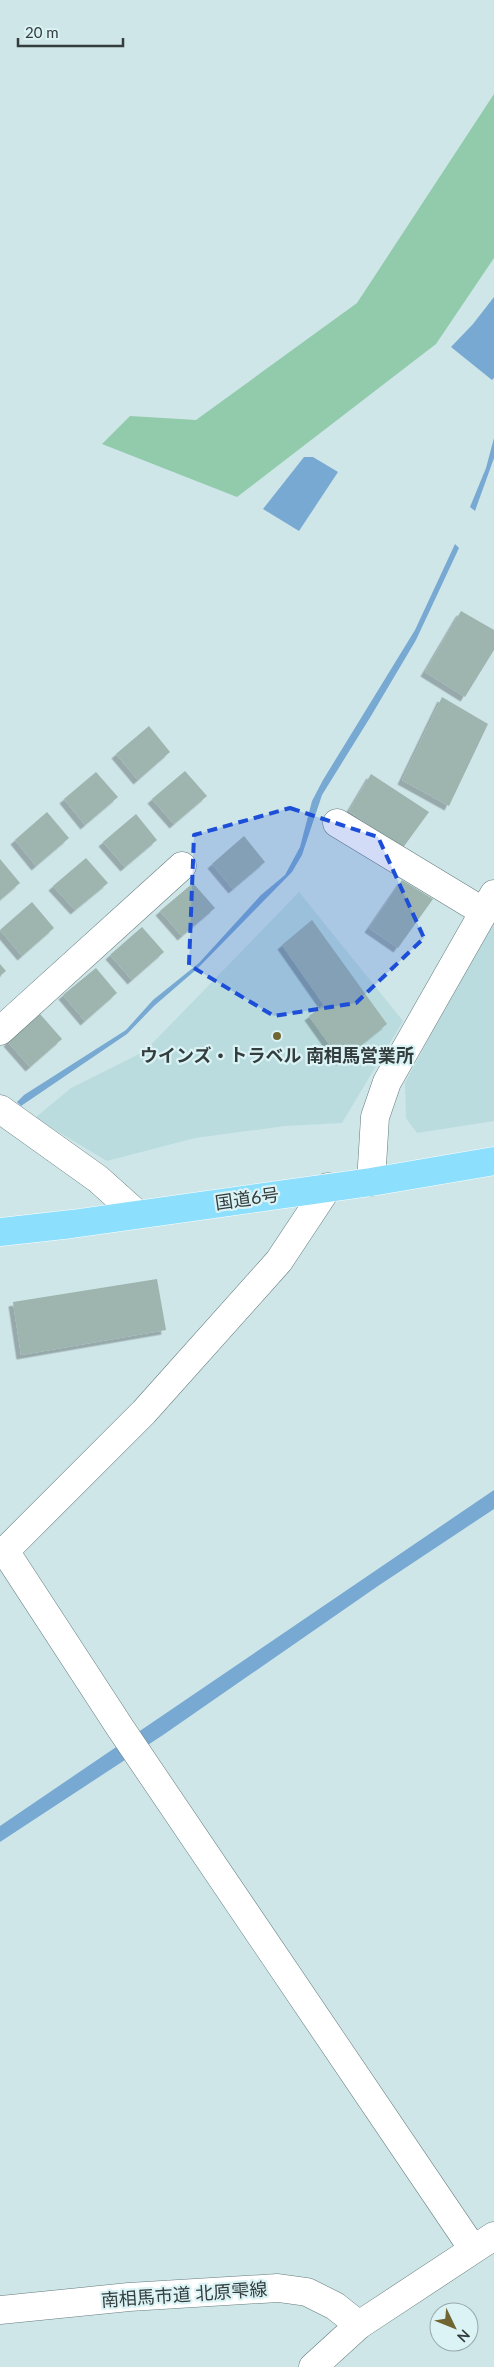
<svg xmlns="http://www.w3.org/2000/svg" width="494" height="2367" font-family="Lato,'Noto Sans JP',sans-serif">
<style>
.built{fill:#badcde}
.green{fill:#91cbab}
.water{fill:#78a9d2}
.building{fill:#9db4af;filter:url(#shadow)}
.lines{fill:none;stroke-linecap:round;stroke-linejoin:round}
.street-casing{stroke:#667c7e;stroke-width:29}
.secondary-casing{stroke:#667c7e;stroke-width:29}
.highway-casing{stroke:#fff;stroke-width:29}
.street{stroke:#fff;stroke-width:28}
.secondary{stroke:#fff;stroke-width:28}
.highway{stroke:#8cdffd;stroke-width:28}
.marked{fill:#1d4ed8;fill-opacity:0.2;stroke:#1d4ed8;stroke-width:4;stroke-dasharray:10 6;stroke-linejoin:round}
.poi-dot{fill:#716532;stroke:#dbf3f5;stroke-width:2}
.labels{text-anchor:middle;dominant-baseline:central;stroke-width:4.5;stroke-linejoin:round;paint-order:stroke}
.poi-label{font-size:18px;font-weight:bold;fill:#343d3e;stroke:#dbf3f5}
.street-label{font-size:18px;fill:#343d3e;stroke:#dbf3f5}
</style>
<defs>
<filter id="shadow"><feDropShadow dx="-4.5" dy="4.5" stdDeviation="0" flood-color="#0004"/></filter>
</defs>
<rect width="100%" height="100%" fill="#cee6e8"/>
<g class="built">
<polygon points="299,892 403,1021 342,1123 285,1126 195,1138 107,1161 35,1118 71,1088 145,1051"/>
<polygon points="494,916 494,1121 417,1133 406,1118 405,1083"/>
</g>
<polygon class="green" points="494,94 494,258 436,344 237,497 102,444 130,416 196,420 357,303"/>
<g class="water">
<polygon points="494,297 494,378 492,380 451,347 473,324"/>
<polygon points="494,438 494,458 475,511 470,507 486,468"/>
<polygon points="304,457 313,457 338,472 299,531 263,509"/>
<polygon points="455,544 459,548 416,640 371,716 322,795 302,855 292,872 198,968 154,1006 127,1034 21,1106 17,1102 24,1095 126,1030 153,1000 199,963 261,895 285,875 300,847 312,801 323,780 415,630"/>
<polygon points="494,1490 494,1509 378,1586 163,1735 0,1842 0,1826"/>
</g>
<g class="building">
<polygon points="461,611 494,630 494,650 465,697 425,672"/>
<polygon points="442,697 488,724 449,806 402,780"/>
<polygon points="149,726 170,752 138,780 116,754"/>
<polygon points="185,771 207,796 174,824 152,799"/>
<polygon points="96,772 118,797 85,825 64,799"/>
<polygon points="371,774 429,812 402,849 349,811"/>
<polygon points="47,812 69,838 36,866 15,840"/>
<polygon points="136,814 157,840 125,867 103,842"/>
<polygon points="244,836 265,862 233,889 212,864"/>
<polygon points="86,858 108,883 75,910 53,886"/>
<polygon points="0,859 20,883 0,900"/>
<polygon points="402,880 433,899 398,948 369,928"/>
<polygon points="193,883 215,908 182,936 160,911"/>
<polygon points="32,902 54,928 22,956 0,930"/>
<polygon points="312,920 387,1024 341,1061 309,1016 324,1005 282,945"/>
<polygon points="142,927 164,952 132,980 110,955"/>
<polygon points="0,964 6,971 0,976"/>
<polygon points="96,968 117,993 85,1021 63,995"/>
<polygon points="40,1014 62,1039 30,1067 8,1042"/>
<polygon points="157,1279 166,1330 21,1355 13,1302"/>
</g>
<g class="lines">
<defs>
<g id="street">
<polyline points="337,823 484,912"/>
<polyline points="0,1031 182,866"/>
<polyline points="0,1109 98,1179 137,1214"/>
<polyline points="371,1182 375,1117 387,1082 494,894"/>
<polyline points="328,1187 279,1261 144,1412 5,1551 121,1729 473,2249"/>
<polyline points="0,2310 129,2297 278,2288 307,2292 335,2306 359,2325"/>
</g>
<polyline id="secondary" points="313,2367 359,2325 494,2236"/>
<polyline id="highway" points="0,1232 72,1224 371,1182 494,1161"/>
</defs>
<use href="#street" class="street-casing"/>
<use href="#secondary" class="secondary-casing"/>
<use href="#highway" class="highway-casing"/>
<use href="#street" class="street"/>
<use href="#secondary" class="secondary"/>
<use href="#highway" class="highway"/>
</g>
<path class="marked" d="M290,808l88,29 46,101 -68,65 -82,13 -85,-51 5,-130z"/>
<circle class="poi-dot" cx="277" cy="1036" r="5"/>
<g class="labels">
<g class="poi-label">
<text x="277" y="1055">ウインズ・トラベル 南相馬営業所</text>
</g>
<g class="street-label">
<text transform="translate(247 1198) rotate(-8)">国道6号</text>
<text transform="translate(184 2294) rotate(-4)">南相馬市道 北原雫線</text>
</g>
</g>
<g transform="translate(454 2327) rotate(133)"><circle r="24" fill="#dbf3f5" stroke="#98aaac"/>
<path d="M0-4L9 19L0 12L-9 19Z" fill="#716532"/>
<text y="-8" font-size="14" font-weight="bold" text-anchor="middle" fill="#343d3e">N</text>
</g>
<path d="M18 38v8h105v-8" fill="none" stroke="#343d3e" stroke-width="2.5"/>
<text x="25" y="38" font-size="15" fill="#343d3e" stroke="#dbf3f5" stroke-width="4" paint-order="stroke">20 m</text>
</svg>
